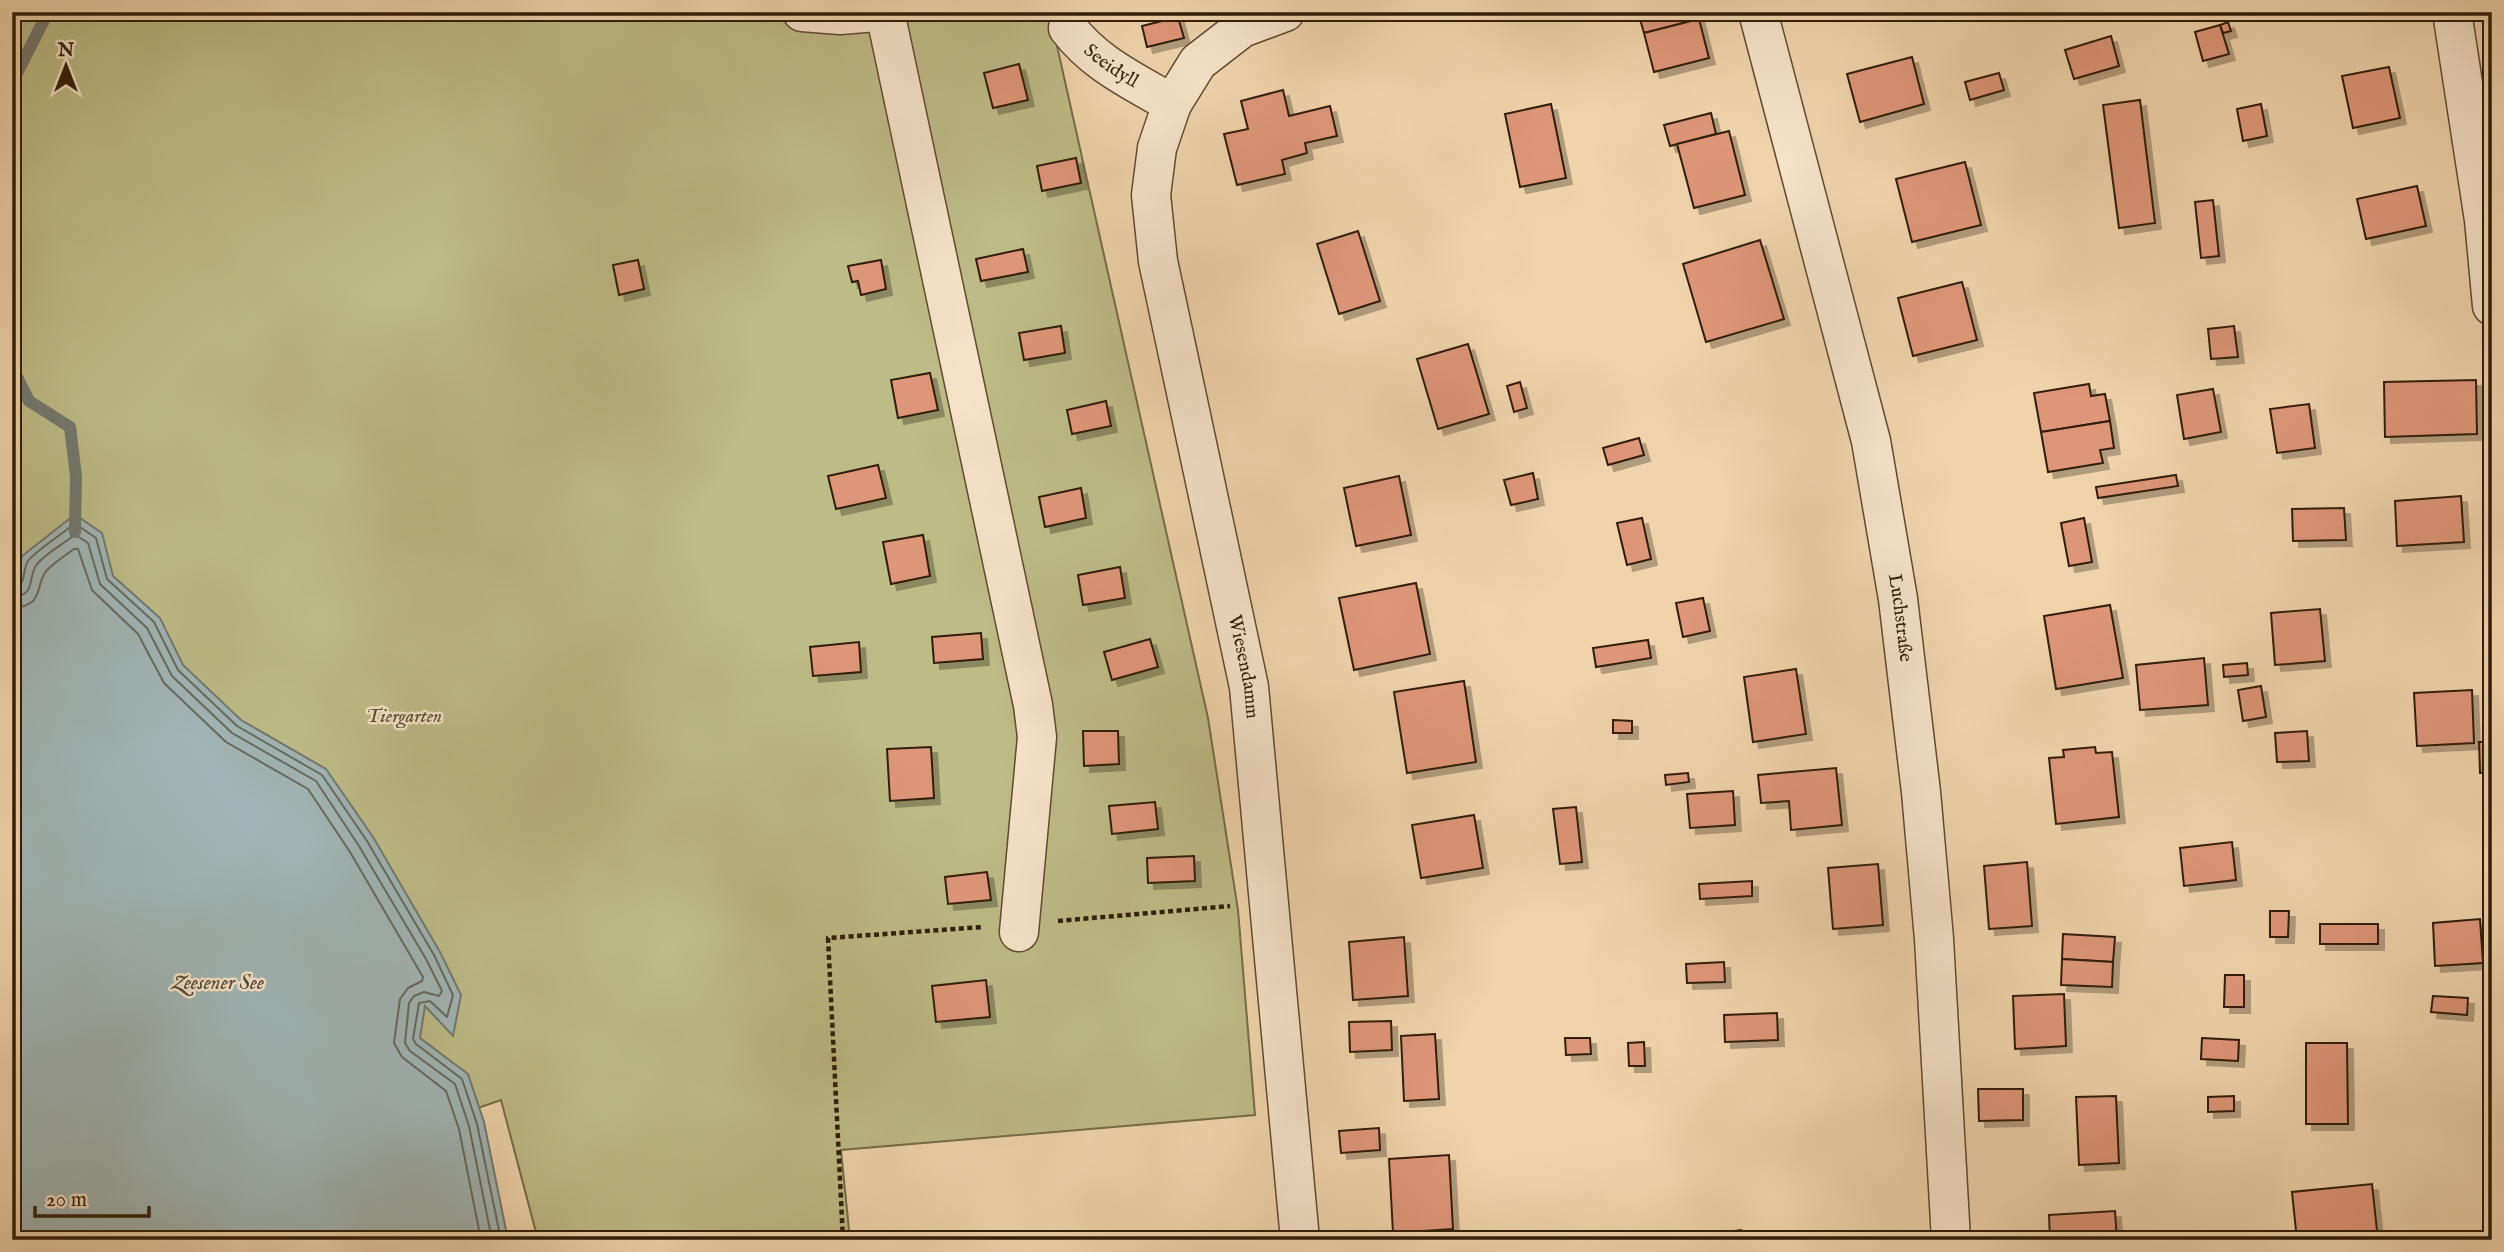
<svg xmlns="http://www.w3.org/2000/svg" width="2504" height="1252" font-family="'IM FELL English',serif">
<style>
.green{fill:#bdbb86;stroke:#766c48;stroke-width:2}
.water{fill:#a0b5b5;stroke:#737870;stroke-width:2}
.lines{fill:none;stroke-linecap:round;stroke-linejoin:round}
.shore{stroke:#68695f;stroke-width:2}
.stream{stroke:#737870;stroke-width:12}
.building{fill:#de9679;stroke:#301d09;stroke-width:2;filter:url(#shadow)}
.minor-casing{stroke:#604a32;stroke-width:41}
.path{stroke:#301d09;stroke-width:4.5;stroke-dasharray:5 3.5;stroke-linecap:butt}
.minor{stroke:#f5e2c8;stroke-width:38}
.labels{text-anchor:middle;dominant-baseline:central;stroke-width:5;stroke-linejoin:round;paint-order:stroke}
.street-label{font-size:19px;fill:#301d09;stroke:#f5e2c8}
.park-label{font-size:19px;font-style:italic;fill:#5a4c2e;stroke:#f5e2c8}
.water-label{font-size:21px;font-style:italic;fill:#524b3d;stroke:#f5e2c8}
</style>
<defs>
<filter id="shadow"><feDropShadow dx="6" dy="6" stdDeviation="0" flood-color="#0004"/></filter>
</defs>
<rect width="100%" height="100%" fill="#f0d3ab"/>
<filter id="stains"><feTurbulence type="fractalNoise" baseFrequency=".00286" numOctaves="4"/><feColorMatrix values="0 0 0 0 .2 0 0 0 0 .09 0 0 0 0 .02 0 0 0 .5 -.17"/></filter>
<radialGradient id="worn" r=".72"><stop offset=".6" stop-color="#630" stop-opacity="0"/><stop offset="1" stop-color="#630" stop-opacity=".3"/></radialGradient>
<polygon class="green" points="12,12 1082,12 1057,46 1208,718 1238,910 1255,1115 841,1150 850,1240 538,1240 501,1100 92,1240 12,1240"/>
<polygon class="water" points="73,516 80,518 102,533 113,576 160,618 183,665 241,720 326,769 373,837 440,952 461,995 453,1036 425,1006 420,1038 468,1074 484,1122 508,1240 12,1240 12,594 22,556"/>
<g class="lines">
<g class="shore">
<path d="M12,588c16,-2 9,-16 16,-27 5,-8 35,-28 45,-36h4l19,13 11,41 47,43 24,48 59,56 85,49 45,66 67,114 19,40 -6,22 -17,-16 -11,2 -6,36 3,5 46,35 15,45 24,116"/>
<path d="M12,597c25,-1 15,-20 25,-33 9,-11 25,-19 36,-28h4l11,7 12,41 47,44 25,48 60,57 84,48 43,65 67,113 16,32 -3,5 -15,-4 -10,4 -5,7 -4,40 5,8 45,33 14,42 23,114"/>
<path d="M12,608c34,-2 22,-23 35,-38 8,-8 19,-15 27,-21h4l14,41 46,44 26,49 62,59 82,47 42,63 73,125 -1,4 -14,7 -8,11 -6,44 8,14 44,34 13,38 22,111"/>
</g>
<g class="stream">
<polyline points="12,83 48,12"/>
<polyline points="12,367 29,401 70,427 76,476 75,532"/>
</g>
</g>
<g class="building">
<polygon points="1638,12 1697,12 1699,19 1644,33"/>
<polygon points="1178,17 1184,38 1147,47 1142,26"/>
<polygon points="1699,19 1709,58 1654,72 1644,33"/>
<polygon points="2228,22 2231,31 2223,33 2220,25"/>
<polygon points="2220,25 2229,54 2203,61 2195,32"/>
<polygon points="2111,36 2119,66 2074,79 2065,50"/>
<polygon points="1912,57 1924,104 1860,122 1847,74"/>
<polygon points="1019,64 1028,100 993,108 984,73"/>
<polygon points="2389,67 2400,118 2353,128 2342,76"/>
<polygon points="1999,73 2004,90 1970,100 1965,82"/>
<polygon points="1283,90 1289,116 1330,106 1337,136 1305,143 1307,153 1282,160 1285,174 1237,185 1224,134 1248,129 1241,101"/>
<polygon points="2140,100 2155,223 2119,228 2103,105"/>
<polygon points="1551,104 1566,178 1520,187 1505,114"/>
<polygon points="2261,104 2267,136 2243,141 2237,109"/>
<polygon points="1711,113 1716,134 1670,146 1664,125"/>
<polygon points="1729,131 1745,195 1694,208 1677,144"/>
<polygon points="1076,158 1081,183 1042,191 1037,166"/>
<polygon points="1965,162 1981,225 1912,242 1896,179"/>
<polygon points="2417,186 2426,226 2366,239 2357,199"/>
<polygon points="2213,200 2219,256 2201,258 2195,202"/>
<polygon points="1358,231 1380,301 1339,314 1317,244"/>
<polygon points="1760,240 1784,319 1706,342 1683,264"/>
<polygon points="1023,249 1028,272 981,281 976,259"/>
<polygon points="638,260 644,289 619,295 613,265"/>
<polygon points="881,260 886,289 861,295 858,281 852,282 848,266"/>
<polygon points="1962,282 1977,340 1913,356 1898,298"/>
<polygon points="1061,326 1065,353 1024,360 1019,333"/>
<polygon points="2234,326 2238,357 2211,359 2208,329"/>
<polygon points="1468,344 1489,414 1438,429 1417,359"/>
<polygon points="930,373 938,410 898,418 891,380"/>
<polygon points="2476,380 2477,434 2385,437 2384,382"/>
<polygon points="1520,382 1527,408 1514,412 1507,386"/>
<polygon points="2089,384 2091,396 2105,394 2110,421 2041,432 2034,393"/>
<polygon points="2213,389 2221,432 2184,439 2177,395"/>
<polygon points="1106,401 1111,426 1072,434 1067,410"/>
<polygon points="2309,404 2315,448 2277,453 2270,409"/>
<polygon points="2110,421 2114,448 2100,450 2103,463 2048,472 2041,432"/>
<polygon points="1639,438 1644,455 1608,465 1603,448"/>
<polygon points="878,465 886,498 836,509 828,476"/>
<polygon points="1533,473 1538,499 1511,505 1504,480"/>
<polygon points="2176,475 2178,486 2098,498 2096,487"/>
<polygon points="1399,476 1411,535 1356,546 1344,488"/>
<polygon points="1081,488 1086,518 1045,527 1039,497"/>
<polygon points="2461,496 2464,542 2397,546 2395,501"/>
<polygon points="2344,508 2346,540 2293,541 2292,509"/>
<polygon points="1642,518 1651,559 1627,565 1617,523"/>
<polygon points="2084,518 2092,562 2069,566 2061,523"/>
<polygon points="923,535 930,576 891,584 883,542"/>
<polygon points="1120,567 1125,598 1083,605 1078,575"/>
<polygon points="1416,583 1430,654 1354,670 1339,598"/>
<polygon points="1703,598 1710,631 1683,637 1676,603"/>
<polygon points="2110,605 2123,678 2056,689 2044,616"/>
<polygon points="2320,609 2325,661 2275,665 2271,613"/>
<polygon points="981,633 983,659 934,663 932,637"/>
<polygon points="1150,639 1158,667 1112,680 1104,652"/>
<polygon points="1648,640 1651,658 1596,667 1593,648"/>
<polygon points="859,642 861,672 813,676 810,647"/>
<polygon points="2204,658 2208,705 2140,710 2136,665"/>
<polygon points="2247,663 2248,675 2224,677 2223,665"/>
<polygon points="1796,669 1806,734 1753,742 1744,677"/>
<polygon points="1464,681 1476,762 1407,773 1394,692"/>
<polygon points="2261,686 2266,717 2243,721 2238,690"/>
<polygon points="2472,690 2474,743 2417,746 2414,693"/>
<polygon points="1613,720 1632,721 1632,733 1613,733"/>
<polygon points="1083,731 1118,731 1119,764 1084,766"/>
<polygon points="2307,731 2309,761 2277,762 2275,733"/>
<polygon points="2479,742 2492,742 2492,772 2480,773"/>
<polygon points="931,747 934,798 890,801 887,749"/>
<polygon points="2095,747 2096,753 2112,752 2119,817 2056,824 2049,758 2064,757 2063,750"/>
<polygon points="1836,768 1842,825 1791,830 1789,801 1761,803 1758,775"/>
<polygon points="1688,773 1689,782 1666,785 1665,775"/>
<polygon points="1733,791 1735,825 1690,828 1687,794"/>
<polygon points="1155,802 1158,829 1112,834 1109,806"/>
<polygon points="1576,807 1582,862 1560,864 1553,809"/>
<polygon points="1474,815 1483,868 1421,878 1412,825"/>
<polygon points="2232,842 2236,880 2184,886 2180,848"/>
<polygon points="1194,856 1195,881 1148,883 1147,858"/>
<polygon points="2027,862 2032,926 1989,929 1984,866"/>
<polygon points="1878,864 1883,925 1833,929 1828,868"/>
<polygon points="987,872 991,900 948,904 945,877"/>
<polygon points="1752,881 1752,896 1700,899 1699,884"/>
<polygon points="2270,911 2289,911 2288,937 2270,937"/>
<polygon points="2480,919 2483,963 2435,966 2433,923"/>
<rect x="2320" y="924" width="58" height="20"/>
<polygon points="2063,934 2115,937 2113,962 2062,959"/>
<polygon points="1404,937 1408,996 1353,1000 1349,942"/>
<polygon points="2062,959 2113,962 2112,987 2061,985"/>
<polygon points="1724,962 1725,982 1687,983 1686,964"/>
<polygon points="2225,975 2244,975 2244,1007 2224,1007"/>
<polygon points="986,980 990,1017 936,1022 932,986"/>
<polygon points="2064,994 2066,1046 2015,1049 2013,996"/>
<polygon points="2433,996 2468,998 2467,1015 2431,1012"/>
<polygon points="1777,1013 1778,1040 1725,1042 1724,1015"/>
<polygon points="1391,1021 1392,1050 1350,1052 1349,1022"/>
<polygon points="1435,1034 1439,1099 1404,1101 1401,1036"/>
<polygon points="1565,1038 1590,1038 1591,1054 1566,1055"/>
<polygon points="2202,1038 2239,1040 2238,1061 2201,1059"/>
<polygon points="1644,1042 1645,1066 1629,1066 1628,1043"/>
<polygon points="2306,1043 2347,1043 2348,1124 2306,1124"/>
<polygon points="1978,1089 2023,1089 2023,1120 1979,1121"/>
<polygon points="2116,1096 2119,1163 2079,1165 2076,1097"/>
<polygon points="2234,1096 2234,1111 2208,1112 2208,1097"/>
<polygon points="1379,1128 1380,1150 1341,1153 1339,1131"/>
<polygon points="1449,1155 1453,1229 1393,1233 1389,1159"/>
<polygon points="2372,1184 2378,1240 2297,1240 2292,1192"/>
<polygon points="2115,1211 2117,1240 2050,1240 2049,1215"/>
<polygon points="1741,1230 1742,1240 1702,1240 1702,1235"/>
<polygon points="1623,1237 1624,1240 1592,1240"/>
<polygon points="2234,1237 2235,1240 2205,1240 2205,1238"/>
</g>
<g class="lines">
<defs>
<g id="minor">
<polyline points="802,12 840,15 876,12"/>
<polyline points="885,12 1033,705 1037,737 1019,932"/>
<path id="s1" d="M1070,12l-2,16c27,36 66,53 104,76"/>
<path id="s2" d="M1285,12l-43,16 -44,34 -26,42 -15,44 -6,47 7,66 91,426 51,553"/>
<path id="s3" d="M1758,12l113,429 27,158 23,193 13,147 17,301"/>
<polyline points="2452,12 2484,220 2492,306"/>
</g>
</defs>
<use href="#minor" class="minor-casing"/>
<g class="path">
<polyline points="1058,921 1230,906"/>
<polyline points="843,1240 828,938 983,927"/>
</g>
<use href="#minor" class="minor"/>
</g>
<g class="labels">
<g class="street-label">
<text stroke="none"><textPath href="#s1" startOffset="74">Seeidyll</textPath></text>
<text stroke="none"><textPath href="#s3" startOffset="623">Luchstraße</textPath></text>
<text stroke="none"><textPath href="#s2" startOffset="726">Wiesendamm</textPath></text>
</g>
<g class="park-label">
<text x="404" y="717">Tiergarten</text>
</g>
<g class="water-label">
<text x="218" y="983">Zeesener See</text>
</g>
</g>
<rect width="2504" height="1252" fill="none" stroke="#f0d3ab" stroke-width="42"/>
<rect x="14" y="14" width="2476" height="1224" fill="none" stroke="#301d09" stroke-width="3.5"/>
<rect x="21" y="21" width="2462" height="1210" fill="none" stroke="#301d09" stroke-width="2"/>
<g transform="translate(66 66)" stroke="#f5e2c8" stroke-width="5" paint-order="stroke">
<path d="M0-5L12 26L0 18L-12 26Z" fill="#301d09"/>
<text y="-10" font-size="19" font-weight="bold" text-anchor="middle" fill="#301d09">N</text>
</g>
<path d="M35 1206v10h114v-10" fill="none" stroke="#301d09" stroke-width="3.5"/>
<text x="46" y="1206" font-size="21" fill="#301d09" stroke="#f5e2c8" stroke-width="5" paint-order="stroke">20 m</text>
<rect width="100%" height="100%" filter="url(#stains)"/>
<rect width="100%" height="100%" fill="url(#worn)"/>
</svg>
